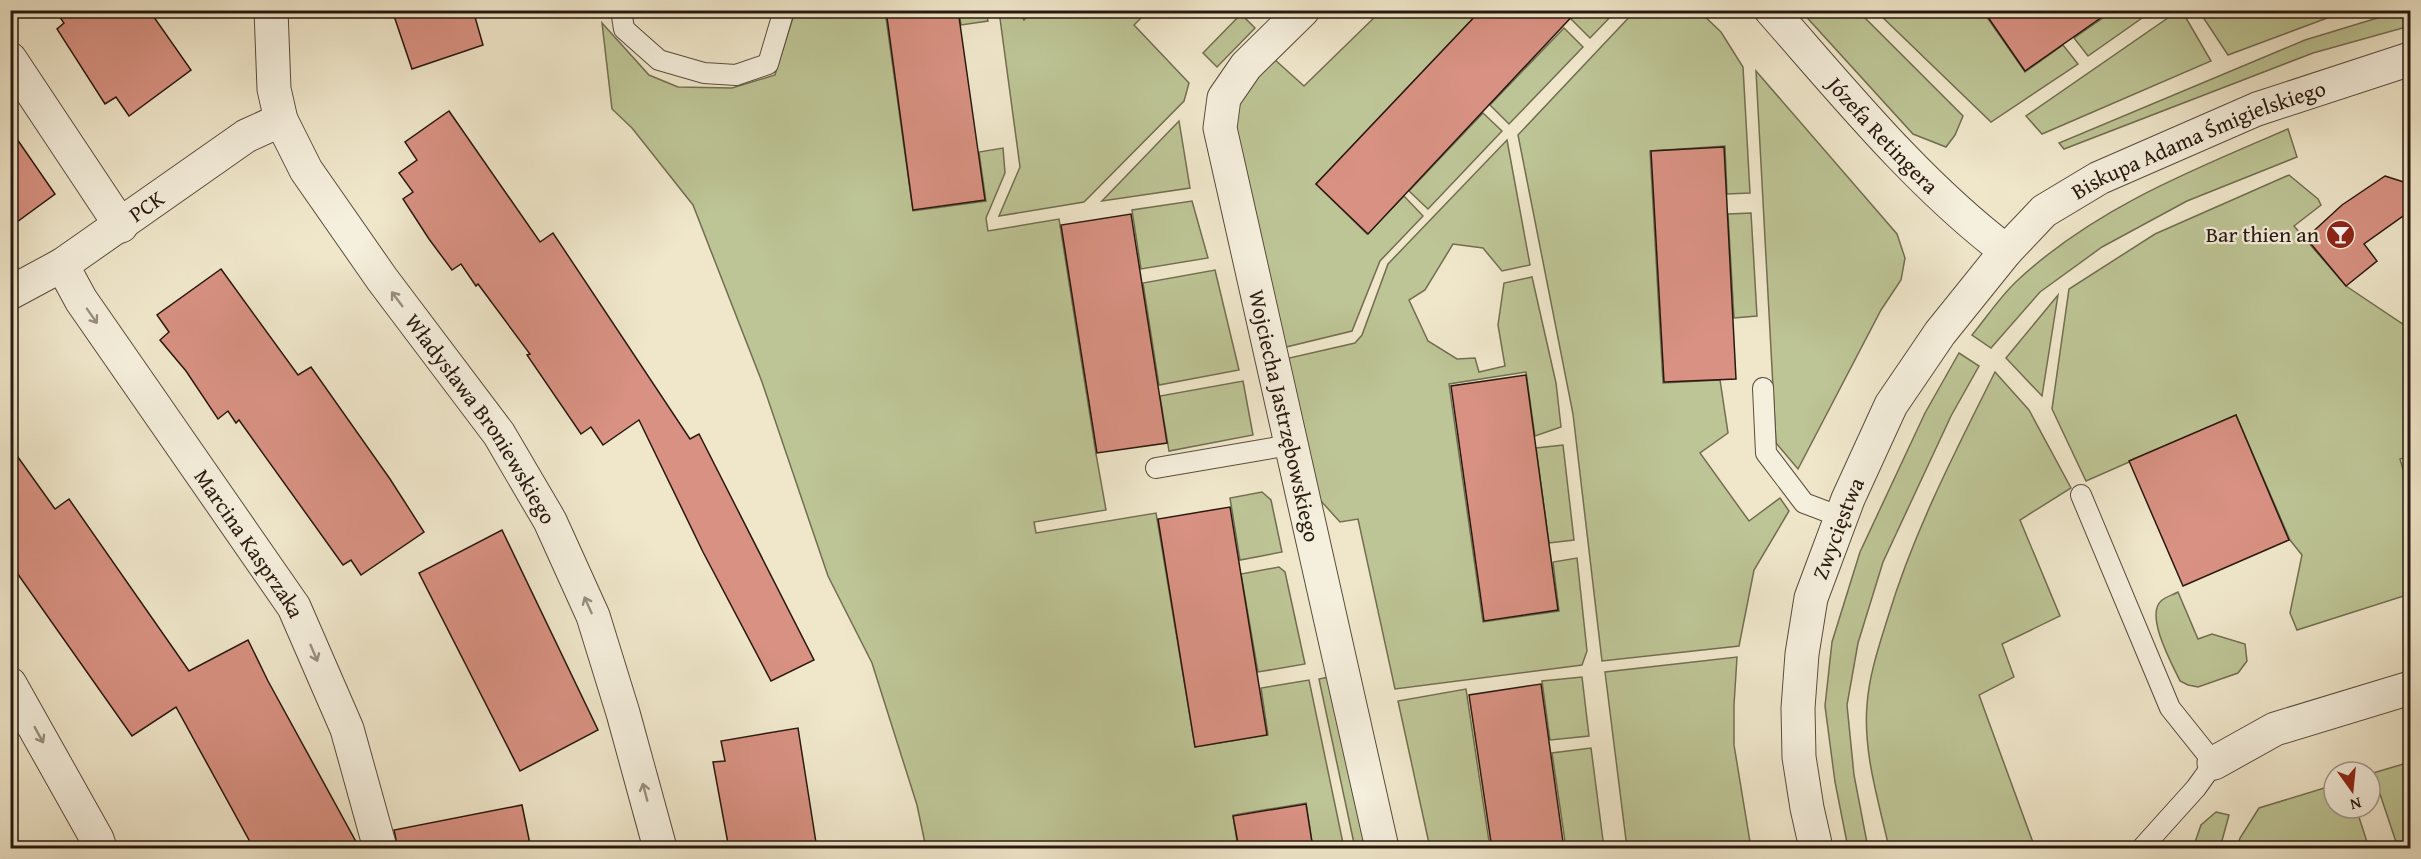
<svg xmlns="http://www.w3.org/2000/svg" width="2421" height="859" font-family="'Gentium Book Plus',serif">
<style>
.green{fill:#bdc495;stroke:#726e52;stroke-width:1.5}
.building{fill:#d89182;stroke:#28180e;stroke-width:1.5}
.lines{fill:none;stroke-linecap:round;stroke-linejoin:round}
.lane-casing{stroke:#5a4c3d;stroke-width:22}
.street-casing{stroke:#5a4c3d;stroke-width:35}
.lane{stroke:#f5efdd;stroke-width:20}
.street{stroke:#f5efdd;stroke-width:33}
.oneway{stroke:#998e80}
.labels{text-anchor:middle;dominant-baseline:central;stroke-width:4.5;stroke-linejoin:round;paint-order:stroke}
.street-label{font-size:22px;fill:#28180e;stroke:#f5efdd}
.poi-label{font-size:22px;fill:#28180e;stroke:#f5efdd;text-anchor:end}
</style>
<rect width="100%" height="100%" fill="#f0e7cb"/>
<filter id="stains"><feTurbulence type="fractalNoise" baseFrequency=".00333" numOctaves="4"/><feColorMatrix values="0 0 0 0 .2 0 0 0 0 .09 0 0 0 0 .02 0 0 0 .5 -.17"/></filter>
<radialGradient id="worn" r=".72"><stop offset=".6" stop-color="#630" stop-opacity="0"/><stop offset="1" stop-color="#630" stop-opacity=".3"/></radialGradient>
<g class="green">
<polygon points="795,11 885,11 913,211 986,201 979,152 1003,148 1005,173 986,218 988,231 1059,219 1096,454 1106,510 1034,522 1036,533 1156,513 1195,747 1268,735 1261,688 1309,680 1344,848 1313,848 1306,803 1233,815 1238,848 926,848 917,805 872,663 828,576 762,382 693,205 632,128 612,109 602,23 649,75 678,87 732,88 775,75"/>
<polygon points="959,11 986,11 988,21 961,25"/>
<polygon points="999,11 1018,11 1024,20 1033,11 1148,11 1134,25 1189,83 1184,101 1084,202 999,216 1020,167"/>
<polygon points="1381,11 1480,11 1316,184 1367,234 1404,196 1423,216 1380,261 1352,331 1282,348 1234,143 1240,90 1274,59 1304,86"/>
<polygon points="1579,11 1579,10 1616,11 1590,38 1571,19"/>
<polygon points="1635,11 1699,11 1721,32 1743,67 1750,193 1727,194 1725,146 1650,151 1663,383 1720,380 1728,433 1700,453 1749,521 1780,498 1789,511 1754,570 1739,646 1602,661 1573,414 1518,135"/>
<polygon points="1801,11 1858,11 1963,116 1955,135 1946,147 1913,134"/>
<polygon points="1876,11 1987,11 1984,13 2025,72 2063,45 2078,64 1991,122"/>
<polygon points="2113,11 2152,11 2088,56 2074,38"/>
<polygon points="2178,11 2182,11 2211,61 2042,134 2026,116"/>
<polygon points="2199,11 2346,11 2228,55"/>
<polygon points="2410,11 2410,26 2313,53 2064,149 2059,143 2305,40 2397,12"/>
<polygon points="1241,14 1255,28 1217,67 1203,53"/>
<polygon points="1564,28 1583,47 1509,124 1490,105"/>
<polygon points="1756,71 1897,234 1905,258 1901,280 1881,310 1798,469 1776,443"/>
<polygon points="1483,113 1502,131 1428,209 1409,191"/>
<polygon points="1179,121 1190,188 1102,201"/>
<path d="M2288,129l9,28 -110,44 -85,46 -62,45 -49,56 -19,-13c15,-18 29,-40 47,-56 77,-71 173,-109 269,-150z"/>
<polygon points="1507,140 1530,265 1502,271 1483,248 1453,244 1425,290 1409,300 1428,341 1457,359 1475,358 1479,372 1505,366 1498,325 1504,283 1532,277 1556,383 1561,427 1535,436 1526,372 1449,384 1483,622 1559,611 1553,562 1577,558 1587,651 1582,665 1395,689 1358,519 1340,522 1311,490 1285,359 1355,343 1362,335 1388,264"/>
<polygon points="2289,175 2318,199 2321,205 2294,226 2346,286 2410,329 2410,456 2400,459 2410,493 2410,594 2297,630 2290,613 2302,555 2290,540 2236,415 2086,481 2052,409 2069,289 2155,234"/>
<polygon points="1192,201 1208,258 1141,269 1132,210"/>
<polygon points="1751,213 1757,316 1734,318 1728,214"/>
<polygon points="1215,270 1239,370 1159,385 1143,283"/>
<polygon points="2058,295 2042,396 2006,358"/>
<polygon points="1959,353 1979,366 1951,416 1883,562 1858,643 1847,705 1854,775 1868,848 1848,848 1835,782 1825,706 1832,642 1860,552 1925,413"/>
<path d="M1995,372l34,38 42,78 -51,32 40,96 -58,28 12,33 -35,18 56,153h-146c-10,-46 -26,-95 -22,-143 2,-30 12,-59 21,-88 26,-86 67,-165 107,-245z"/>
<polygon points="1243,381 1253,435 1169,451 1160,396"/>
<polygon points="1563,445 1574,540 1549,543 1536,448"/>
<polygon points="1262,492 1271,500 1282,552 1240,560 1230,498"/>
<polygon points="1279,567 1285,572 1305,664 1258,672 1241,574"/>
<path d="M2178,592l20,47 14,-5 33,10 2,17 -9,12 -40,14 -10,-2 -8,-4c-8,-17 -35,-65 -19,-80 4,-4 12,-6 17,-9z"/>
<polygon points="1737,657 1734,705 1734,745 1751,848 1627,848 1605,672"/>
<polygon points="1329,677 1365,848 1355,848 1319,679"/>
<polygon points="1582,677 1589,736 1550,740 1542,681"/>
<polygon points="1466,689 1490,848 1430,848 1398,701"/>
<polygon points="1591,748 1604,848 1566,848 1552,753"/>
<polygon points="2410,762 2410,848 2398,848 2373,773"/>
<polygon points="2334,785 2334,808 2356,808 2369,848 2237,848 2240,838 2259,808"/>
<polygon points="2216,812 2229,815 2220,848 2193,848 2201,825"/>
</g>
<g class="building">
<polygon points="55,10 149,10 191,70 129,116 116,97 105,104 57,29 64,23"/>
<polygon points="392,10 473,10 483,45 412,69"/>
<polygon points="886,10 958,10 985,200 913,210"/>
<polygon points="1481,10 1578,10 1368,234 1316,184"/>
<polygon points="1983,10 2112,10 2025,71"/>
<polygon points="449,111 540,242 553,233 690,439 699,434 814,660 771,681 703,552 639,420 603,445 591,427 581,434 527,355 530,354 478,284 476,286 461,264 452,270 429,239 403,199 413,192 399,173 417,160 405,142"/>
<polygon points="10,129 55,194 10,227"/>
<polygon points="1724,147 1736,379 1664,382 1651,151"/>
<polygon points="2385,176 2410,184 2410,211 2364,244 2377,261 2346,286 2306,238 2342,205"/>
<polygon points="1131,214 1167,443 1097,453 1061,225"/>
<polygon points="221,269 298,375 311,367 390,479 424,532 361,575 351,560 343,565 239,420 236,423 228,411 218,419 186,371 160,340 169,332 157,315"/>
<polygon points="1526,375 1558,610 1484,621 1451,386"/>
<polygon points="2236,415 2289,540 2183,586 2129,461"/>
<polygon points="10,446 55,509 69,499 189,671 248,640 268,681 360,849 254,849 176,707 132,736 10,563"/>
<polygon points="1230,507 1267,735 1195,747 1158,519"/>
<polygon points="502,530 598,730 520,771 419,573"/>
<polygon points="1541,684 1564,849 1492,849 1469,695"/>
<polygon points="798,728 817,849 729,849 713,762 725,761 721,741"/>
<polygon points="1306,804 1313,849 1239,849 1233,816"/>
<polygon points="522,805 531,849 398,849 394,830"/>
</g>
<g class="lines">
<defs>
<g id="lane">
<polyline points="621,10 624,29 659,60 704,73 736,75 768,64 784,10"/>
<polyline points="1763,388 1766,453 1804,503 1841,517"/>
<polyline points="1156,468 1290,445"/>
<polyline points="2081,495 2170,708 2214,763 2196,788 2142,848"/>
</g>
<g id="street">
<path id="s1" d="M271,10l3,79 7,31 25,50 76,109 117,155 51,87 43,95 30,97 37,135"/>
<path id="s2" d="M1303,10l-57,56 -22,32 -4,30 162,720"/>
<path id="s3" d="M1771,10c74,84 146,173 235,241"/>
<polyline points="10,59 121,226"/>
<path id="s4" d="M62,265l19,35 213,307 53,122 33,119"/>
<path id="s5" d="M10,293l52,-28 184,-129 35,-16"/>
<polyline points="10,684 97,839 100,848"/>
<polyline points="2214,763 2275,729 2410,688"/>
<path id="s6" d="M1816,848l-9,-40 -8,-51 -1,-49 4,-54 9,-56 37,-99 43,-94 49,-72 66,-82 38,-40 55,-33 158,-69 153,-50"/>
</g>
</defs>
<use href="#lane" class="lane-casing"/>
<use href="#street" class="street-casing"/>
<use href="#lane" class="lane"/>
<use href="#street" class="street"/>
</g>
<defs><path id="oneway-shaft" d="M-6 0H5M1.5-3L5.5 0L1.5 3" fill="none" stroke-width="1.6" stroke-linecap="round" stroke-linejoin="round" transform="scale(1.5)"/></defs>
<g class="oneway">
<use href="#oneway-shaft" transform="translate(397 299) rotate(-127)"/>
<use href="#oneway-shaft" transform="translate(92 316) rotate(55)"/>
<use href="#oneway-shaft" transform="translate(588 605) rotate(-114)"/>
<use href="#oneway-shaft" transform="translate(314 653) rotate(67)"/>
<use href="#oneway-shaft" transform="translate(39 735) rotate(61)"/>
<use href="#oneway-shaft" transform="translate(645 792) rotate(-105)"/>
</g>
<defs>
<symbol id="bar-disc" viewBox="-11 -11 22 22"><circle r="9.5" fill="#8f2418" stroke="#f5efdd"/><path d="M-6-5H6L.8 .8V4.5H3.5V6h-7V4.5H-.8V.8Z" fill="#fff"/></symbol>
</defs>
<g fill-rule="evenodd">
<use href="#bar-disc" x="2324" y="218" width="33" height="33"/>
</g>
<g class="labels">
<g class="street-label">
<text stroke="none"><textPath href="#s3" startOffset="168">Józefa Retingera</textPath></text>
<text stroke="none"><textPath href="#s6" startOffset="880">Biskupa Adama Śmigielskiego</textPath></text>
<text stroke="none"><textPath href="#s5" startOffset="162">PCK</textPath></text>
<text stroke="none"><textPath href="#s2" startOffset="444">Wojciecha Jastrzębowskiego</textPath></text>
<text stroke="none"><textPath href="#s1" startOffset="471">Władysława Broniewskiego</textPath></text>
<text stroke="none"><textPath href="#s6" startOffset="327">Zwycięstwa</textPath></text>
<text stroke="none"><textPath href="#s4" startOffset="336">Marcina Kasprzaka</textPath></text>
</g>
<g class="poi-label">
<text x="2319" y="234">Bar thien an</text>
</g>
</g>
<rect width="2421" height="859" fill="none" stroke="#f0e7cb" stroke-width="36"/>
<rect x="12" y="12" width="2397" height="835" fill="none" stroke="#28180e" stroke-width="3"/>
<rect x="18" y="18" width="2385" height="823" fill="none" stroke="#28180e" stroke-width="1.5"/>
<g transform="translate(2352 790) rotate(165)"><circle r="28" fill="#f5efdd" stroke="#a3998a" stroke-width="1.5"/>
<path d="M0-4.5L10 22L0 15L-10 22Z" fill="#8f2418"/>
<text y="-9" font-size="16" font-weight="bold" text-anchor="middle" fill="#28180e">N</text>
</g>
<rect width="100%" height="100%" filter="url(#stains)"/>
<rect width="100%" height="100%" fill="url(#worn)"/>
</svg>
